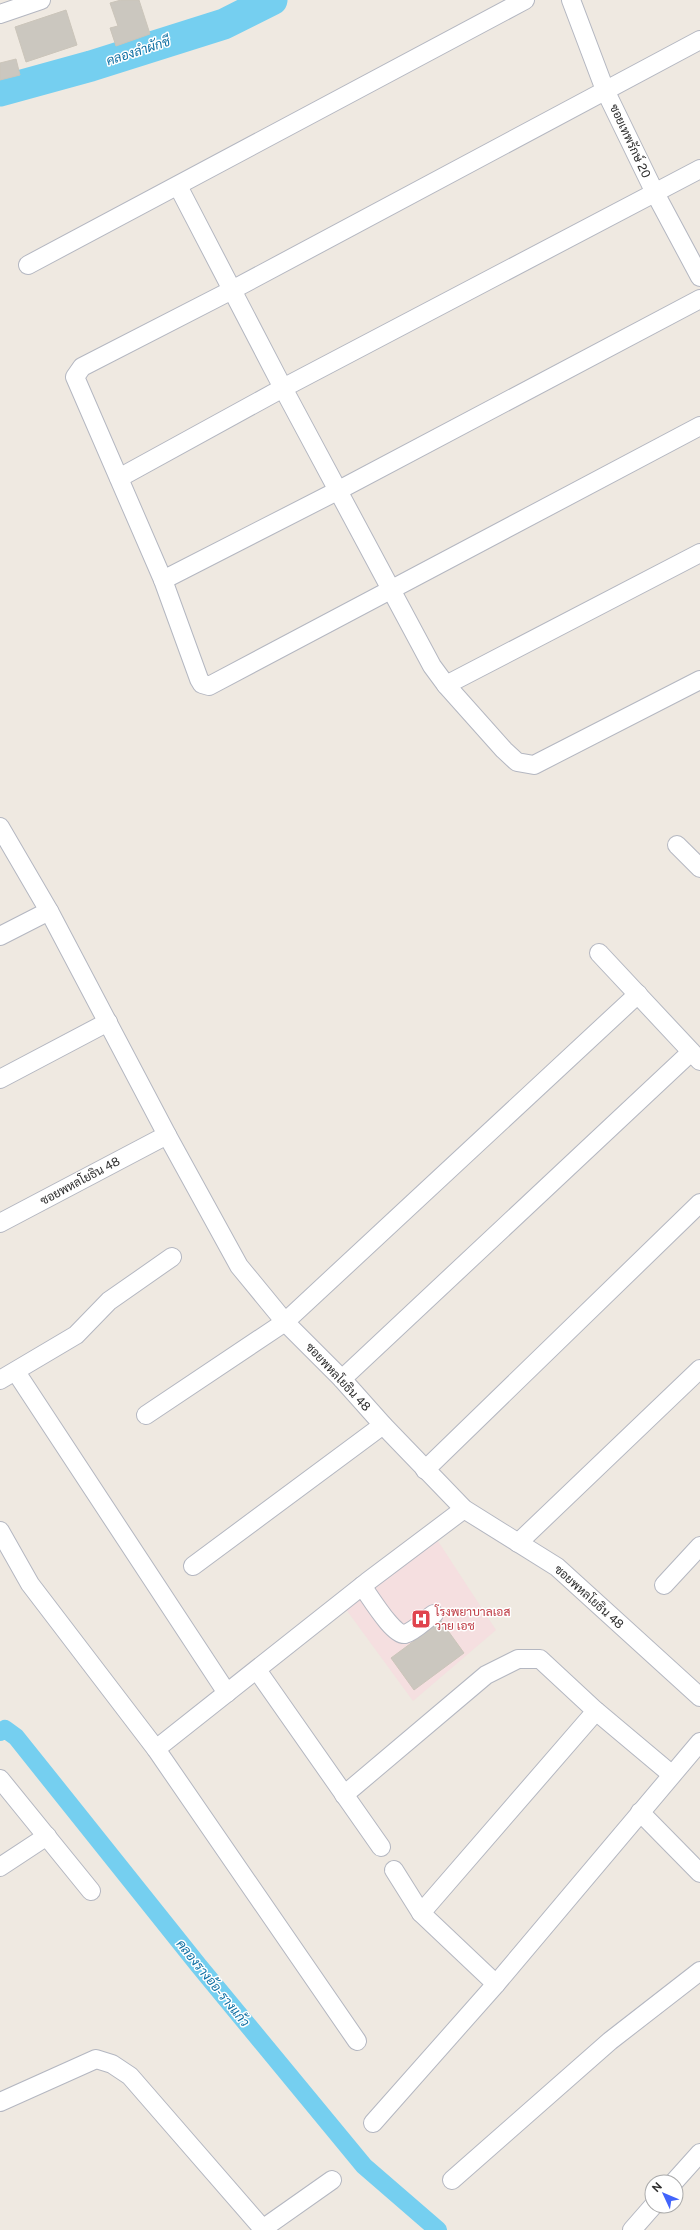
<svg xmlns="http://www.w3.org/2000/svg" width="700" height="2230" font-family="'Public Sans',Sarabun,sans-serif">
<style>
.medical{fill:#f5dfe0}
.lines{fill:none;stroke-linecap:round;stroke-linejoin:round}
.canal{stroke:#75cff0;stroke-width:18}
.river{stroke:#75cff0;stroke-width:31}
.building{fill:#cbc7bf;stroke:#cbc5ba}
.minor-casing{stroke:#b4b7c1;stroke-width:20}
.minor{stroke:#fff;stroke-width:18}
.labels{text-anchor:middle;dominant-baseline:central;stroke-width:3;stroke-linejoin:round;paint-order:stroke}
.street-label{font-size:12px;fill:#2e2e2e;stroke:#fff}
.health-label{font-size:12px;fill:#be3a42;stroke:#fff;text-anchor:start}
.water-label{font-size:13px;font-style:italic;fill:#0d6fa3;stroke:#fff}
</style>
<rect width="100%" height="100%" fill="#efe9e1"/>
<polygon class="medical" points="438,1541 496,1630 413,1701 345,1608"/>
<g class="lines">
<polyline class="canal" points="0,1732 5,1729 16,1737 199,1966 364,2166 438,2230"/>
<polyline class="river" points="0,91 91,66 224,24 272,0"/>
</g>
<g class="building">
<polygon points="121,0 139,0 150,34 116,46 110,28 118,26 110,3"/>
<polygon points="66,10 77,45 26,62 15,27"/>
<polygon points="16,59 20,75 0,80 0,63"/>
<polygon points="441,1621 464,1653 414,1690 391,1658"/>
</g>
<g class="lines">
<defs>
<g id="minor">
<polyline points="571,0 605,90 655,193 700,277"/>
<polyline points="0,14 41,0"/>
<polyline points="700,40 232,290 82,367 75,377 163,580 199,679 202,684 209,686 700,426"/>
<polyline points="178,186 283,388 432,666 446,685 504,750 517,762 534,765 700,680"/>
<polyline points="28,265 525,0"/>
<polyline points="119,478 283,388 700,169"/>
<polyline points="163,580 339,490 700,299"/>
<polyline points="446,685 700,553"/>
<polyline points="0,827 49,911 167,1135"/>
<polyline points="677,845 700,868"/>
<polyline points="0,936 49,911"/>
<polyline points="599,953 700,1061"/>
<polyline points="0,1079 108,1022"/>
<polyline points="0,1223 167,1135 239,1266 285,1322 342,1379 383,1425 464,1509 557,1567 700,1697"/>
<polyline points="16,1372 227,1693"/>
<polyline points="342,1379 691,1052"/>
<polyline points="0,1380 76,1335 109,1301 172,1257"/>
<polyline points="146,1415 285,1322 638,994"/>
<polyline points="425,1470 700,1203"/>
<polyline points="0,1531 30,1584 156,1749 357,2041"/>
<polyline points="518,1543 700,1369"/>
<polyline points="193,1566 383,1425"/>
<polyline points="664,1585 700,1546"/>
<path d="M362,1586c7,9 32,51 43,48 10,-3 21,-15 29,-20"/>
<polyline points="257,1670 381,1847"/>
<polyline points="156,1749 367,1582 464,1509"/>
<polyline points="0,1779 91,1891"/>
<polyline points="344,1795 486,1675 518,1659 540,1659 596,1711 671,1774"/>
<polyline points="640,1812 700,1873"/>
<polyline points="0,1867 47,1836"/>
<polyline points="394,1870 421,1913 496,1984"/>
<polyline points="421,1913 596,1711"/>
<polyline points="0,2102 96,2059 112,2064 130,2076 263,2229"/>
<polyline points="373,2123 496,1984 700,1742"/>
<polyline points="452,2180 610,2041 700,1971"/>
<polyline points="674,2182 700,2153"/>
<polyline points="261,2230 332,2180"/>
<polyline points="632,2230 653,2206"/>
</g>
</defs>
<use href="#minor" class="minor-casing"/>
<use href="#minor" class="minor"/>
</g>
<defs>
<symbol id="hospital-square" viewBox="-11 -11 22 22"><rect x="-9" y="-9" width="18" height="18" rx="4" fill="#e0444e" stroke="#fff"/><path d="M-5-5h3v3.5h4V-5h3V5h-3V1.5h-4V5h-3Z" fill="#fff"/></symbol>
</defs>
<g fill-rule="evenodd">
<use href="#hospital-square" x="410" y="1608" width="22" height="22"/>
</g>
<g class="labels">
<g class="street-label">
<text transform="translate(630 141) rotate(65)">ซอยเทพรักษ์ 20</text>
<text transform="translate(80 1181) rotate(-28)">ซอยพหลโยธิน 48</text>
<text transform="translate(338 1377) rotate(47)">ซอยพหลโยธิน 48</text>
<text transform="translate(589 1597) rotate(42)">ซอยพหลโยธิน 48</text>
</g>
<g class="health-label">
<text x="435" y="1612">โรงพยาบาลเอส<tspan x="435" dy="14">วาย เอช</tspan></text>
</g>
<g class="water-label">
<text transform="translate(138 51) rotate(-18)">คลองลำผักชี</text>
<text transform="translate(213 1983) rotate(51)">คลองรางอ้อ-รางแก้ว</text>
</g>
</g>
<g transform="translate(664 2194) rotate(314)"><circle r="19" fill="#ffffff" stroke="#ababab"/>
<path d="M0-3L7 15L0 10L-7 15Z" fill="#4264fb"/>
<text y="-6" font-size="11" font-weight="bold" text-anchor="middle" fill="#2e2e2e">N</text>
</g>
</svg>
